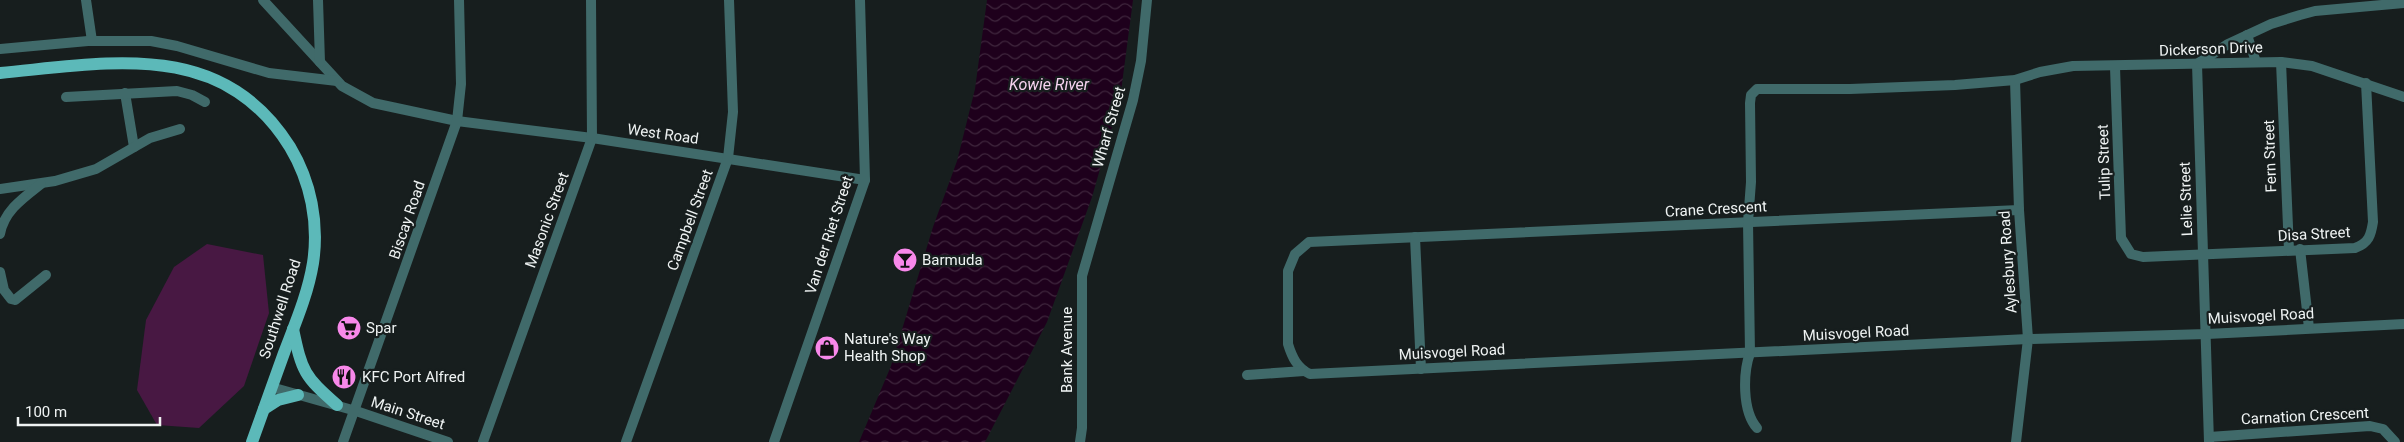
<svg xmlns="http://www.w3.org/2000/svg" width="2404" height="442" font-family="Roboto,sans-serif">
<style>
.pitch{fill:#481843}
.water{fill:url(#water-waves)}
.lines{fill:none;stroke-linecap:round;stroke-linejoin:round}
.minor{stroke:#406a6a;stroke-width:10}
.major{stroke:#5cb9b9;stroke-width:12}
.labels{text-anchor:middle;dominant-baseline:central;stroke-width:4.5;stroke-linejoin:round;paint-order:stroke}
.street-label{font-size:15px;fill:#eff3f3;stroke:#171e1e}
.poi-label{font-size:15px;fill:#eff3f3;stroke:#171e1e;text-anchor:start}
.water-label{font-size:16px;font-style:italic;fill:#f6d3f0;stroke:#171e1e}
</style>
<defs>
<pattern id="water-waves" width="16" height="10" patternUnits="userSpaceOnUse" patternTransform="scale(1.25)"><rect width="16" height="10" fill="#1e001c"/><path d="M0 5q4-4 8 0t8 0" fill="none" stroke="#3f263d"/></pattern>
</defs>
<rect width="100%" height="100%" fill="#171e1e"/>
<polygon class="pitch" points="207,244 263,255 269,313 244,386 199,428 157,425 137,390 146,320 174,267"/>
<polygon class="water" points="987,0 1133,0 1120,99 1092,197 1047,322 985,442 859,442 891,366 933,227 957,161 975,89"/>
<g class="lines">
<g class="minor">
<polyline points="86,0 92,41"/>
<polyline points="263,0 342,86 373,103 457,121 592,138 865,180"/>
<polyline points="318,0 320,62"/>
<polyline points="2247,35 2256,62"/>
<polyline points="0,49 88,41 151,41 177,46 269,73 337,81"/>
<polyline points="2281,62 2289,250"/>
<polyline points="2197,64 2209,442"/>
<polyline points="2197,64 2228,44 2271,24 2300,15 2315,11 2404,3"/>
<path d="M2115,67l6,171 10,16 12,3 212,-9c14,-5 16,-13 18,-26l-7,-139"/>
<polyline points="2015,80 2019,210 2028,339 2016,442"/>
<polyline points="125,93 134,147"/>
<polyline points="66,97 177,91 192,95 205,102"/>
<polyline points="0,189 55,181 96,169 150,138 180,129"/>
<path d="M2019,210l-710,32 -14,12 -7,17v73c4,13 9,24 22,30l718,-35 179,-5 197,-10"/>
<path d="M0,234c4,-23 23,-36 41,-50"/>
<polyline points="1415,237 1421,369"/>
<polyline points="2300,249 2309,328"/>
<polyline points="0,272 4,290 11,299 15,300 46,275"/>
<polyline points="1247,375 1304,371"/>
<polyline points="271,387 356,411 448,442"/>
<path d="M1757,428c-15,-17 -14,-55 -7,-75l-2,-131 3,-40 -1,-79 1,-8 6,-6h93l105,-4 60,-5 25,-8 33,-6 208,-4 31,4 92,31"/>
<polyline points="2209,437 2370,426 2383,429 2395,442"/>
<polyline points="343,442 457,121 461,84 459,0"/>
<polyline points="483,442 592,138 591,0"/>
<polyline points="626,442 728,158 733,112 729,0"/>
<polyline points="774,442 865,180 860,0"/>
<polyline points="1080,442 1082,428 1082,276 1133,100 1141,61 1147,0"/>
</g>
<g class="major">
<path d="M0,73c109,-10 222,-35 290,74 21,35 29,76 23,116 -5,31 -18,61 -29,90 -11,30 -21,59 -32,89"/>
<path d="M293,329c9,43 11,47 44,76"/>
<polyline points="264,409 278,400 298,395"/>
</g>
</g>
<defs>
<symbol id="bar-disc" viewBox="-11 -11 22 22"><circle r="9.5" fill="#f888ea" stroke="#171e1e"/><path d="M-6-5H6L.8 .8V4.5H3.5V6h-7V4.5H-.8V.8Z" fill="#111"/></symbol>
<symbol id="supermarket-disc" viewBox="-11 -11 22 22"><circle r="9.5" fill="#f888ea" stroke="#171e1e"/><path d="M-6-5.5h2.5l.6 2H6L4.5 2H-2.5L-4.4-4H-6ZM-1.5 3.2a1.3 1.3 0 1 0 .1 0ZM3 3.2a1.3 1.3 0 1 0 .1 0Z" fill="#111"/></symbol>
<symbol id="shop-disc" viewBox="-11 -11 22 22"><circle r="9.5" fill="#f888ea" stroke="#171e1e"/><path d="M-5-2.5h2.3a2.7 3.5 0 0 1 5.4 0H5L5.5 6h-11ZM-1.5-2.5h3a1.5 2.3 0 0 0-3 0Z" fill="#111"/></symbol>
<symbol id="restaurant-disc" viewBox="-11 -11 22 22"><circle r="9.5" fill="#f888ea" stroke="#171e1e"/><path d="M-5-6h1v4h1v-4h1v4h1v-4h1v5L-1.5 .5V6h-2V.5L-5-1ZM5-6V6H3V1.5H1.5Q1.5-4 5-6Z" fill="#111"/></symbol>
</defs>
<g fill-rule="evenodd">
<use href="#bar-disc" x="891" y="246" width="28" height="28"/>
<use href="#supermarket-disc" x="335" y="314" width="28" height="28"/>
<use href="#shop-disc" x="813" y="334" width="28" height="28"/>
<use href="#restaurant-disc" x="330" y="363" width="28" height="28"/>
</g>
<g class="labels">
<g class="street-label">
<text transform="translate(2211 49) rotate(-2)">Dickerson Drive</text>
<text transform="translate(1109 127) rotate(-74)">Wharf Street</text>
<text transform="translate(663 134) rotate(8)">West Road</text>
<text transform="translate(2270 156) rotate(-92)">Fern Street</text>
<text transform="translate(2104 162) rotate(-92)">Tulip Street</text>
<text transform="translate(2186 199) rotate(-92)">Lelie Street</text>
<text transform="translate(1716 209) rotate(-3)">Crane Crescent</text>
<text transform="translate(407 220) rotate(-71)">Biscay Road</text>
<text transform="translate(547 220) rotate(-70)">Masonic Street</text>
<text transform="translate(690 220) rotate(-70)">Campbell Street</text>
<text transform="translate(2314 234) rotate(-3)">Disa Street</text>
<text transform="translate(829 235) rotate(-72)">Van der Riet Street</text>
<text transform="translate(2008 262) rotate(-94)">Aylesbury Road</text>
<text transform="translate(280 309) rotate(-72)">Southwell Road</text>
<text transform="translate(2261 316) rotate(-3)">Muisvogel Road</text>
<text transform="translate(1856 333) rotate(-3)">Muisvogel Road</text>
<text transform="translate(1067 350) rotate(-90)">Bank Avenue</text>
<text transform="translate(1452 352) rotate(-3)">Muisvogel Road</text>
<text transform="translate(408 413) rotate(18)">Main Street</text>
<text transform="translate(2305 416) rotate(-3)">Carnation Crescent</text>
</g>
<g class="poi-label">
<text x="922" y="260">Barmuda</text>
<text x="366" y="328">Spar</text>
<text x="844" y="339">Nature's Way<tspan x="844" dy="17">Health Shop</tspan></text>
<text x="362" y="377">KFC Port Alfred</text>
</g>
<g class="water-label">
<text x="1049" y="84">Kowie River</text>
</g>
</g>
<path d="M18 417v8h142v-8" fill="none" stroke="#eff3f3" stroke-width="2.5"/>
<text x="25" y="417" font-size="15" fill="#eff3f3" stroke="#171e1e" stroke-width="4" paint-order="stroke">100 m</text>
</svg>
